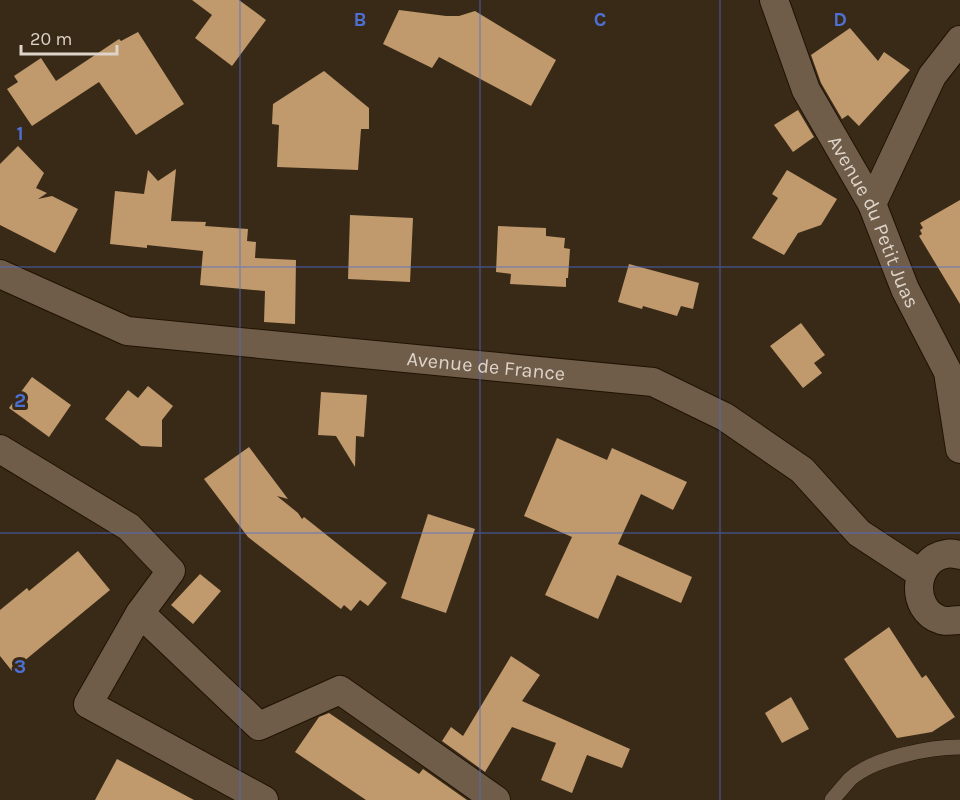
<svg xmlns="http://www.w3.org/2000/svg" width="960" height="800" font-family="Karla,sans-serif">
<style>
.building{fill:#c0996d}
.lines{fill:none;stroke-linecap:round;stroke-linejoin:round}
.service-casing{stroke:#201202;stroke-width:16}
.minor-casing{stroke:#201202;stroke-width:30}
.service{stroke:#6f5d4a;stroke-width:15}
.minor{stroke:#6f5d4a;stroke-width:28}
.grid{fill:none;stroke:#4d70d4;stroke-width:1.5;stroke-opacity:0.55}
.labels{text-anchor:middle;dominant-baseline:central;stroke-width:6;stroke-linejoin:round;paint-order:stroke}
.street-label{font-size:20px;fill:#ded4c9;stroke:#392a18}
.grid-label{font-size:20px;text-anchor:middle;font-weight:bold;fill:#4d70d4;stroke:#392a18;stroke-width:6;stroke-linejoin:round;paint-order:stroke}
</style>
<rect width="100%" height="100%" fill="#392a18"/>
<g class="building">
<polygon points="192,0 239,0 266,20 232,66 195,38 212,15"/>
<polygon points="399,10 446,16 459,16 475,11 556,60 531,106 439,57 432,68 383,44"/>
<polygon points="850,28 878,61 884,52 910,70 859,126 848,115 842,119 821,83 811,55"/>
<polygon points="138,32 184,104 136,135 99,82 32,126 7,89 18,82 14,76 41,58 56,81 119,39 121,41"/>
<polygon points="324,71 369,108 369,129 361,129 358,170 277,167 279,125 272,124 273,104"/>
<polygon points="798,110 814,137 793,152 774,125"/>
<polygon points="18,146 44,173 36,188 47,193 38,199 52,196 78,209 55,253 0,225 0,164"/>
<polygon points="176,169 171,221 206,222 205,226 248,229 247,241 256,242 255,258 296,260 295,324 264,322 265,291 200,285 203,251 147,245 147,248 110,244 115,191 144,194 148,170 158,181"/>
<polygon points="787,170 837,199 821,225 798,233 784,255 752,238 778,198 772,194"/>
<polygon points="960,200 960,304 919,236 922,234 920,230 923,228 920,223"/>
<polygon points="350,215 413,218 410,282 348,279"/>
<polygon points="498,226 546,228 546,236 565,238 564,248 570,249 568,278 566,278 566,287 510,284 511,274 496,272"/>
<polygon points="629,264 699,283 693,309 681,306 677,316 643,306 642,309 618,302"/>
<polygon points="801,323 825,355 814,363 822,373 803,388 770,346"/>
<polygon points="32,377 71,405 49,437 9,408"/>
<polygon points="148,386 173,406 162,420 162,447 141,446 105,419 128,390 138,398"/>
<polygon points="321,392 367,395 364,437 356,436 355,467 336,436 318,435"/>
<polygon points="557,438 607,460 612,448 687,482 673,510 641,494 618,544 692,577 681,603 617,575 598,619 545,595 572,537 524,516"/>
<polygon points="249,447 288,499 277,496 298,513 302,519 304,517 387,583 368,606 360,600 351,611 344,605 341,609 248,537 229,512 204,479"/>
<polygon points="428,514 475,529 446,613 401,598"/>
<polygon points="78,551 110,590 12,671 0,656 0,610 27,588 29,591"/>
<polygon points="200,574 221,591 193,624 171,605"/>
<polygon points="889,627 922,678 926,675 955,717 932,732 897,738 844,659"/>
<polygon points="511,656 540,675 522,701 630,749 622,768 587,755 572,793 541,780 556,743 512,727 485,772 442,741 451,727 463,736"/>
<polygon points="791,697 809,729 782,743 765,713"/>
<polygon points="329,713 419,774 423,769 467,800 366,800 295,752 319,717"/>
<polygon points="117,759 194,800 95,800"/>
</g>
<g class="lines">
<defs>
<path id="service" d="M832,800c6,-7 12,-14 18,-21 23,-21 80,-32 110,-32"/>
<g id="minor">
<path id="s1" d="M774,0l32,90 66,114 33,85 43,83 12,77"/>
<polyline points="872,204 932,76 960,40"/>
<path id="s2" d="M0,274l127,57 526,51 72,35 77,53 57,63 61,40"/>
<polyline points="0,449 129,527 171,571 140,613 259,726 340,690 496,800"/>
<path d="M960,555c-4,-1 -10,-2 -14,-1 -33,5 -37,56 -5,66 5,2 14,0 19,0"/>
<polyline points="140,613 88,704 264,800"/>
</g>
</defs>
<use href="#service" class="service-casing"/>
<use href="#minor" class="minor-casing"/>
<use href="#service" class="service"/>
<use href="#minor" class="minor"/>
</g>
<path class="grid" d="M240,0v800M480,0v800M720,0v800M0,267h960M0,533h960"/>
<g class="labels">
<g class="street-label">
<text stroke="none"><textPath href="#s1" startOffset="244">Avenue du Petit Juas</textPath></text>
<text stroke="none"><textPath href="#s2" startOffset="500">Avenue de France</textPath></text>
</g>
</g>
<g class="grid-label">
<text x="360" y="26">B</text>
<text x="600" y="26">C</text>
<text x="840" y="26">D</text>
<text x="20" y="140">1</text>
<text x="20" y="407">2</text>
<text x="20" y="673">3</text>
</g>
<path d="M21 45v9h96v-9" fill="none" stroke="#ded4c9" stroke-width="3"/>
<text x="30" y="45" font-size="18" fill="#ded4c9" stroke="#392a18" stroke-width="4.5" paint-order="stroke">20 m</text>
</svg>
